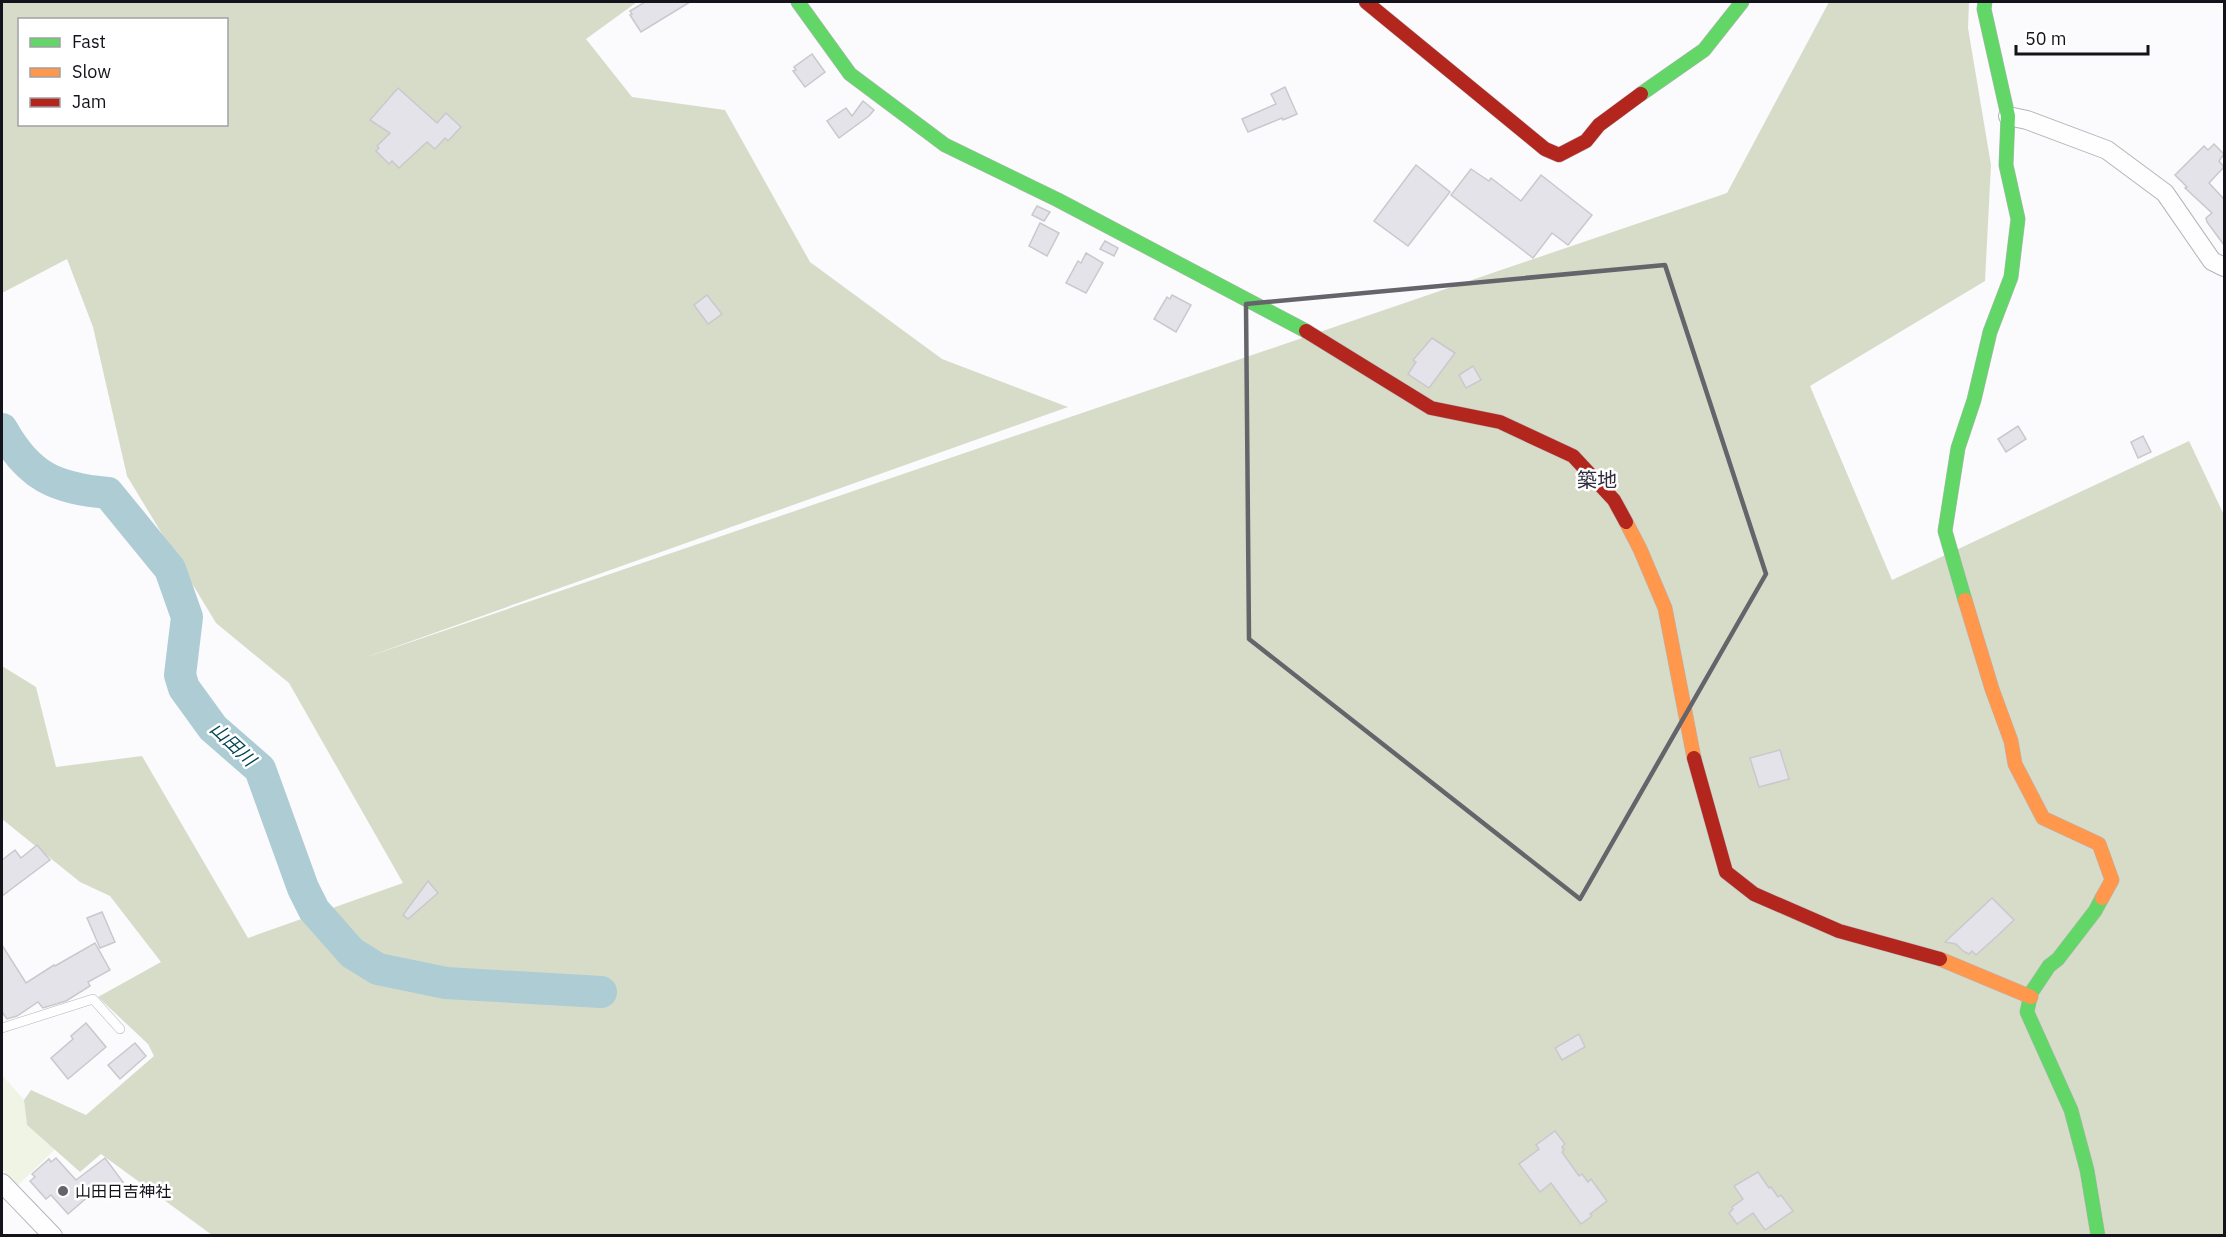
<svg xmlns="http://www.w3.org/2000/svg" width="2226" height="1237" font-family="'IBM Plex Sans','Noto Sans JP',sans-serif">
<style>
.green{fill:#f0f4e5}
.forest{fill:#d7dcc9;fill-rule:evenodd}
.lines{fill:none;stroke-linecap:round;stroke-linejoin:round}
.river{stroke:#adccd4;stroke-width:32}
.building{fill:#e5e3ea;stroke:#cac8cd;stroke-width:1.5}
.lane-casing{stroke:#b6b4b9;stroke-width:10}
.street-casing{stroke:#b6b4b9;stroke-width:20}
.fast-casing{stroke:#b6b4b9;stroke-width:15}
.slow-casing{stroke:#b6b4b9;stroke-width:15}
.jam-casing{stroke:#b6b4b9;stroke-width:15}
.lane{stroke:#fefeff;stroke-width:9}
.street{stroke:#fefeff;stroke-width:18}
.fast{stroke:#63d668;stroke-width:14}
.slow{stroke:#ff974d;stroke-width:14}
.jam{stroke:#b3261e;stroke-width:14}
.marked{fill:none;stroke:#65646a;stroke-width:4.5;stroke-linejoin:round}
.poi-dot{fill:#65646a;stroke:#fff;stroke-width:2}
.labels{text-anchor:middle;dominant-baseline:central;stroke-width:5;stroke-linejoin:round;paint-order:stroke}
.poi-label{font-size:16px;fill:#14131b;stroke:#fff;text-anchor:start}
.water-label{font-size:18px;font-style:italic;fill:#004854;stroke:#fff}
.quarter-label{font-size:20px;fill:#312d3f;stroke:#fff}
</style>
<rect width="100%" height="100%" fill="#fbfafd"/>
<polygon class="green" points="2,1075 24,1100 27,1125 55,1149 17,1186 2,1169"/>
<path class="forest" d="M2,2h635l-51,37 46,58 93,13 85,152 132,97 126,48 -707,252 1366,-466 102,-191h140l-1,26 23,137 -6,116 -175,105 82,194 297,-139 35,74v720h-2012l-111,-81 -21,18 -53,-47 -3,-25 7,-10 55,25 68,-59 -6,-12 -50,-47 63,-35 -51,-66 -30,-14 -78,-63v-153l34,21 20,80 86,-11 106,182 155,-55 -114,-200 -73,-60 -89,-147 -34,-149 -26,-68 -65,34zM20,20h206v104h-206z"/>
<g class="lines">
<path class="river" d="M2,429c27,48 53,59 106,64l62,76 17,48 -7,58 4,13 29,40 47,41 43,119 11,22 38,43 26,16 68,14 155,9"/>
</g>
<g class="building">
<polygon points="645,2 690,2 641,32 630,15 632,14 630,11"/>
<polygon points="812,54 825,72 805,87 793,71 796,70 794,67"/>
<polygon points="1285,87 1297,114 1283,120 1282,118 1248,132 1242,119 1276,104 1271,94"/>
<polygon points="398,88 437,123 446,113 461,127 448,141 445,138 435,149 427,142 399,168 392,161 389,164 376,151 379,148 377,146 390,133 370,120"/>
<polygon points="863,101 874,110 869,116 839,138 827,121 846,108 852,116"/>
<polygon points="2214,144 2224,154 2219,161 2224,167 2209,183 2224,199 2224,245 2207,222 2206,218 2212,213 2185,188 2187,187 2175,175 2204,146 2208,150"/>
<polygon points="1416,165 1450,192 1408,246 1374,221"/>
<polygon points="1471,169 1489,181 1491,178 1521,201 1541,175 1592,215 1568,245 1552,233 1533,258 1451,195"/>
<polygon points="1037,206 1050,212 1044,221 1032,215"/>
<polygon points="1040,223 1059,233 1047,256 1029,246"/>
<polygon points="1105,241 1118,248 1114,256 1100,249"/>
<polygon points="1086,253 1103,263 1086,293 1066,283 1078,261 1081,263"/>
<polygon points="707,295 722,314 708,324 694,305"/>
<polygon points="1172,295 1191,305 1176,332 1154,319 1167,297 1170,299"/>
<polygon points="1432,338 1455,353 1429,388 1408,374 1416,362 1413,360"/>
<polygon points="1473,366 1481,380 1466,388 1459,375"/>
<polygon points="2018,426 2026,439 2006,452 1998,439"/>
<polygon points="2143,436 2151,452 2138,458 2131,442"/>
<polygon points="1780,750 1789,779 1759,787 1750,758"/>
<polygon points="37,845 50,860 2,896 2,860 15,850 21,858"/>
<polygon points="428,881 438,893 408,919 403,915"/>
<polygon points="1992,898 2014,920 1996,937 1976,955 1972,951 1969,954 1963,951 1956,944 1945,942"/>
<polygon points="102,912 115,942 100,948 87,918"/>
<polygon points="95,943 110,970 88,982 90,986 66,1001 43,1008 38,1002 17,1016 7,1019 2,1012 2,945 26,983 54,965 55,966"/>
<polygon points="86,1023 106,1047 68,1079 51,1058 73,1039 71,1036"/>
<polygon points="1579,1034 1585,1047 1562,1060 1555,1048"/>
<polygon points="135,1043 146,1056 120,1079 108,1065"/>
<polygon points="1555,1131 1565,1144 1562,1147 1564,1150 1562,1152 1579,1176 1582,1174 1588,1182 1591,1179 1607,1201 1590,1214 1592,1216 1581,1224 1551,1183 1540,1192 1519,1164 1539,1149 1536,1145"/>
<polygon points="56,1158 76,1180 105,1158 123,1182 103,1197 97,1189 68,1214 51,1195 46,1199 30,1181 35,1177 32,1174 49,1159 51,1162"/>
<polygon points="1758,1172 1769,1188 1771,1187 1778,1197 1781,1195 1793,1211 1765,1230 1753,1213 1737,1224 1729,1213 1733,1209 1732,1207 1743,1199 1734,1186"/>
</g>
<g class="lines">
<defs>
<polyline id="lane" points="2,1028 93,999 120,1029"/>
<g id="street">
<polyline points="2008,116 2027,120 2107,150 2165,193 2212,261 2224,267"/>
<polyline points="2,1183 53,1236"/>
</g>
<g id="fast">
<polyline points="798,2 850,74 945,145 1058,200 1306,331"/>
<polyline points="1641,94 1704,50 1742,2"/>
<polyline points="1965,600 1945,531 1958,448 1974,400 1990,332 2011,277 2018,219 2006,165 2008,116 1984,9 1985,2"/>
<polyline points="2098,1236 2087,1170 2071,1110 2027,1012 2031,993 2049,966 2058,959 2095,911 2102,898"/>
</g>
<g id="slow">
<polyline points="1626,522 1640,549 1665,608 1694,758"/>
<polyline points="1965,600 1992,689 2011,741 2015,764 2043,818 2099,844 2112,880 2102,898"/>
<polyline points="1940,959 2031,997"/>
</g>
<g id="jam">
<polyline points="1366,2 1545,149 1559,155 1586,141 1599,125 1641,94"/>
<polyline points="1306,331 1431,408 1500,422 1573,456 1614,500 1626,522"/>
<polyline points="1694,758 1726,872 1754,894 1839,931 1940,959"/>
</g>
</defs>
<use href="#lane" class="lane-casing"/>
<use href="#street" class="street-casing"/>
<use href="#fast" class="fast-casing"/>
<use href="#slow" class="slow-casing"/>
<use href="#jam" class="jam-casing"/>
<use href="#lane" class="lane"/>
<use href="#street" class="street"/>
<use href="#fast" class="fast"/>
<use href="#slow" class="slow"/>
<use href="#jam" class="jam"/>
</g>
<path class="marked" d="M1665,265l101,309 -186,325 -331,-260 -3,-335z"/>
<circle class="poi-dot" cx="63" cy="1191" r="6"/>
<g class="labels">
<g class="poi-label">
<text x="75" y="1191">山田日吉神社</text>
</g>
<g class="water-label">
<text transform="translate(233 744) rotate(43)">山田川</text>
</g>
<g class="quarter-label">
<text x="1597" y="479">築地</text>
</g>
</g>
<rect width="2226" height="1237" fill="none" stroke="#14131b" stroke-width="6"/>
<rect x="18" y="18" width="210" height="108" fill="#ffffff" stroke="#a1a1a4" stroke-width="1.5"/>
<rect x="30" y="38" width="30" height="9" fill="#63d668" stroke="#a1a1a4" stroke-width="1.5"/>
<text x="72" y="48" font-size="18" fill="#14131b">Fast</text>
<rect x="30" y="68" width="30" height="9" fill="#ff974d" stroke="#a1a1a4" stroke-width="1.5"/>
<text x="72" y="78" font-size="18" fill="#14131b">Slow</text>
<rect x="30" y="98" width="30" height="9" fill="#b3261e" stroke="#a1a1a4" stroke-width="1.5"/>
<text x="72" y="108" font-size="18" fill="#14131b">Jam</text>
<path d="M2016 45v9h132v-9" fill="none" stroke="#14131b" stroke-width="3"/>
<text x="2025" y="45" font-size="18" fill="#14131b" stroke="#ffffff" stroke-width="4.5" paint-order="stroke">50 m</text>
</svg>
